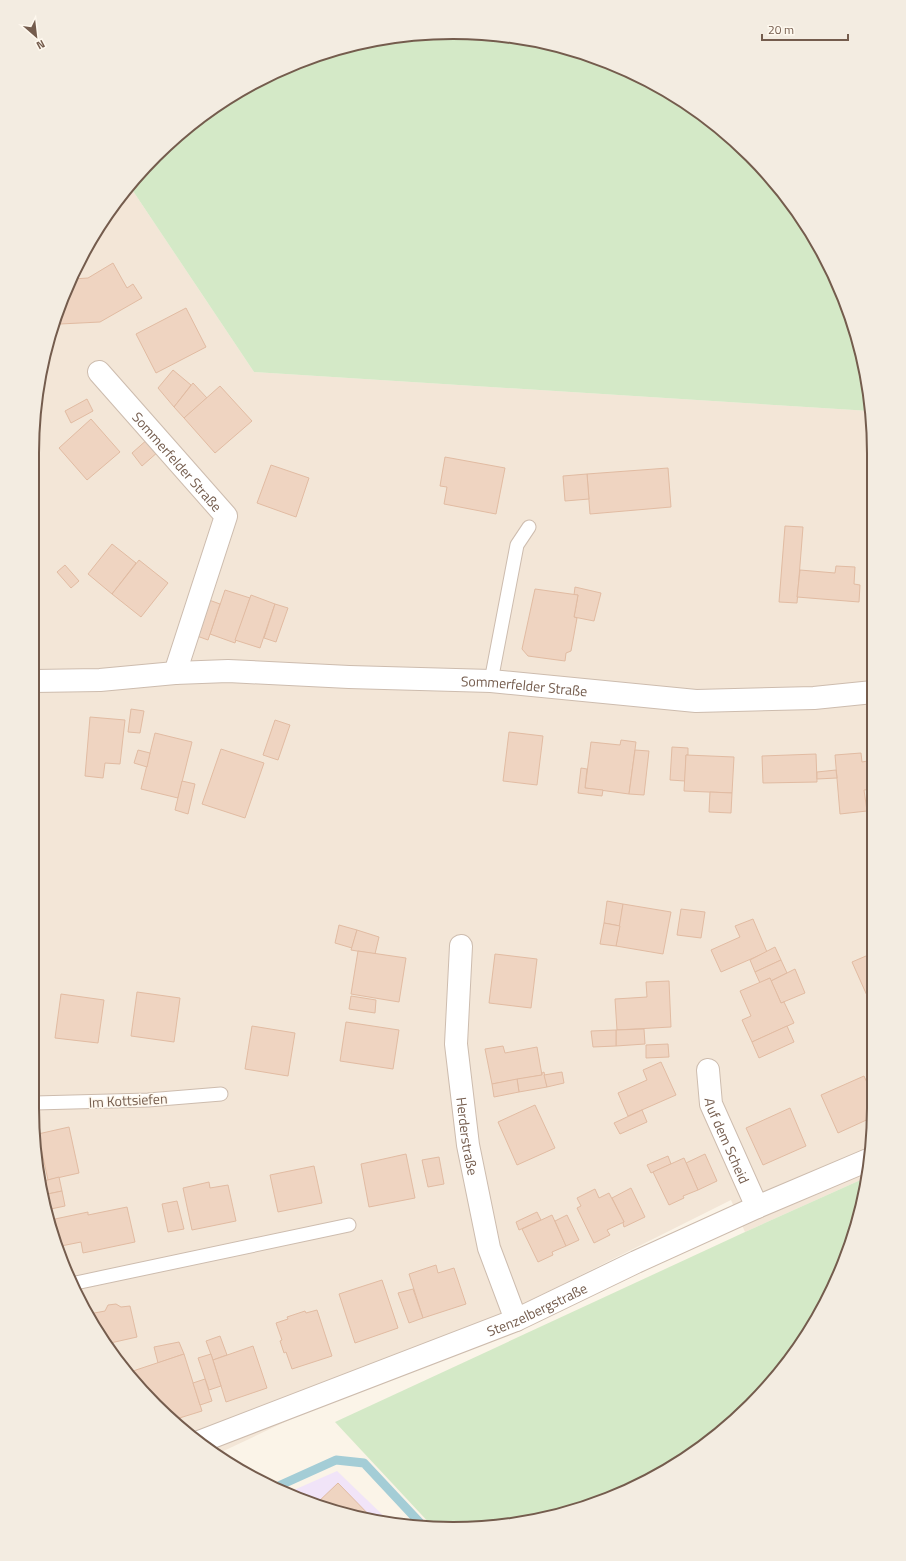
<svg xmlns="http://www.w3.org/2000/svg" width="906" height="1561" font-family="'Titillium Web',sans-serif">
<style>
.residential{fill:#f3e6d7}
.education{fill:#f1e4f8}
.green{fill:#d4e9c7}
.lines{fill:none;stroke-linecap:round;stroke-linejoin:round}
.stream{stroke:#a4cdd6;stroke-width:9}
.building{fill:#efd4c1;stroke:#e1bba2}
.service-casing{stroke:#cdbcae;stroke-width:15}
.minor-casing{stroke:#cdbcae;stroke-width:24}
.service{stroke:#fff;stroke-width:13}
.minor{stroke:#fff;stroke-width:22}
.labels{text-anchor:middle;dominant-baseline:central;stroke-width:3;stroke-linejoin:round;paint-order:stroke}
.street-label{font-size:14px;fill:#745c4d;stroke:#fef8ee}
.rim{fill:none;stroke:#745c4d;stroke-width:2}
</style>
<rect width="100%" height="100%" fill="#fbf4e8"/>
<polygon class="residential" points="133,191 254,372 870,411 873,425 873,1136 865,1178 745,1232 731,1200 321,1405 215,1455 155,1406 119,1364 76,1294 54,1243 36,1163 33,425 54,317 103,219 119,199"/>
<polygon class="education" points="337,1471 392,1524 344,1515 287,1493"/>
<g class="green">
<polygon points="453,32 535,40 614,64 687,103 751,155 817,242 852,318 870,411 254,372 133,191 119,199 155,155 219,103 292,64 371,40"/>
<polygon points="865,1178 852,1244 803,1342 769,1386 709,1442 614,1497 535,1521 480,1528 433,1527 335,1422 745,1232"/>
</g>
<g class="lines">
<polyline class="stream" points="274,1488 336,1460 364,1463 423,1526"/>
</g>
<g class="building">
<polygon points="113,263 127,288 133,284 142,298 100,322 60,324 60,306 73,279 88,278"/>
<polygon points="186,308 206,347 156,373 136,334"/>
<polygon points="173,370 191,385 174,407 158,388"/>
<polygon points="193,383 207,398 184,418 174,407"/>
<polygon points="220,386 252,421 215,453 184,418"/>
<polygon points="87,399 93,411 71,423 65,411"/>
<polygon points="91,419 120,452 87,480 59,448"/>
<polygon points="149,438 159,451 142,466 132,453"/>
<polygon points="445,457 505,468 496,514 444,504 447,487 440,486"/>
<polygon points="271,465 309,478 296,517 257,503"/>
<polygon points="668,468 671,507 590,514 587,474"/>
<polygon points="587,474 589,499 565,501 563,476"/>
<polygon points="785,526 803,527 797,603 779,602"/>
<polygon points="112,544 136,563 112,594 88,574"/>
<polygon points="139,560 168,583 141,617 112,594"/>
<polygon points="65,565 79,581 71,588 57,572"/>
<polygon points="836,566 855,567 854,584 860,585 859,602 797,597 800,570 835,573"/>
<polygon points="575,587 601,593 594,621 574,617 578,595 574,595"/>
<polygon points="535,589 578,595 574,617 577,618 571,651 566,653 565,661 528,656 522,649"/>
<polygon points="225,590 250,598 235,643 210,634"/>
<polygon points="251,595 275,604 260,648 235,640"/>
<polygon points="209,600 220,604 208,640 197,636"/>
<polygon points="275,604 288,608 276,642 264,638"/>
<polygon points="131,709 144,711 140,733 128,732"/>
<polygon points="90,717 125,720 120,764 105,763 103,778 85,776"/>
<polygon points="275,720 290,725 278,760 263,755"/>
<polygon points="509,732 543,736 537,785 503,781"/>
<polygon points="155,733 192,742 178,798 141,789"/>
<polygon points="621,740 636,742 629,794 585,788 591,742 620,745"/>
<polygon points="672,747 688,748 688,755 686,755 685,781 670,780"/>
<polygon points="221,749 264,763 245,818 202,804"/>
<polygon points="138,750 150,753 147,767 134,763"/>
<polygon points="635,750 649,751 644,795 629,794"/>
<polygon points="861,753 862,762 873,760 873,789 864,790 867,811 840,814 835,755"/>
<polygon points="816,754 817,782 763,783 762,756"/>
<polygon points="686,755 734,757 732,793 684,791"/>
<polygon points="581,768 587,769 585,788 603,790 602,796 578,793"/>
<polygon points="836,770 837,778 817,779 817,772"/>
<polygon points="182,781 195,784 188,814 175,810"/>
<polygon points="710,792 732,793 731,813 709,812"/>
<polygon points="607,901 623,904 620,926 604,923"/>
<polygon points="623,904 671,912 663,954 616,946"/>
<polygon points="681,909 705,912 701,938 677,935"/>
<polygon points="753,919 767,952 721,972 711,950 740,937 735,926"/>
<polygon points="604,923 620,926 616,946 600,944"/>
<polygon points="339,925 357,930 352,948 335,943"/>
<polygon points="357,930 379,937 375,954 351,950"/>
<polygon points="775,947 781,960 755,972 750,960"/>
<polygon points="358,951 406,958 399,1002 351,994"/>
<polygon points="873,953 873,998 869,1000 852,962"/>
<polygon points="495,954 537,959 531,1008 489,1003"/>
<polygon points="781,960 787,973 771,981 770,978 760,983 755,972"/>
<polygon points="795,969 805,993 781,1003 771,981"/>
<polygon points="770,978 781,1003 784,1002 794,1023 752,1042 742,1020 751,1016 740,991"/>
<polygon points="669,981 671,1027 617,1030 615,999 647,997 646,982"/>
<polygon points="137,992 180,998 174,1042 131,1036"/>
<polygon points="61,994 104,1000 98,1043 55,1038"/>
<polygon points="351,996 376,1000 375,1013 349,1009"/>
<polygon points="346,1022 399,1030 393,1069 340,1061"/>
<polygon points="252,1026 295,1033 288,1076 245,1069"/>
<polygon points="787,1026 794,1042 759,1058 752,1042"/>
<polygon points="644,1029 645,1044 616,1046 616,1030"/>
<polygon points="616,1030 616,1046 593,1047 591,1031"/>
<polygon points="668,1044 669,1057 646,1058 646,1045"/>
<polygon points="503,1046 505,1053 537,1047 542,1075 492,1084 485,1049"/>
<polygon points="661,1062 676,1095 628,1116 618,1093 647,1080 643,1070"/>
<polygon points="544,1072 547,1087 519,1092 517,1079 542,1075 542,1073"/>
<polygon points="562,1072 564,1083 547,1087 544,1075"/>
<polygon points="864,1076 873,1096 873,1117 838,1133 821,1095"/>
<polygon points="517,1079 519,1092 494,1097 492,1084"/>
<polygon points="535,1105 555,1148 517,1165 498,1122"/>
<polygon points="790,1108 806,1146 763,1165 746,1128"/>
<polygon points="642,1110 647,1122 620,1134 614,1123"/>
<polygon points="69,1127 79,1173 48,1180 38,1134"/>
<polygon points="406,1154 415,1198 369,1207 361,1164"/>
<polygon points="705,1154 717,1181 698,1190 686,1163"/>
<polygon points="668,1156 671,1164 651,1173 647,1165"/>
<polygon points="439,1157 444,1184 428,1187 422,1160"/>
<polygon points="684,1158 698,1190 683,1196 684,1198 669,1205 653,1172"/>
<polygon points="314,1166 322,1203 278,1212 270,1175"/>
<polygon points="59,1177 62,1191 43,1195 40,1182"/>
<polygon points="209,1182 210,1188 228,1185 236,1221 192,1230 183,1188"/>
<polygon points="631,1188 645,1217 624,1227 623,1223 624,1222 612,1198"/>
<polygon points="595,1189 599,1198 609,1193 624,1222 607,1230 610,1235 594,1243 577,1208 581,1206 577,1198"/>
<polygon points="62,1191 65,1206 46,1210 43,1195"/>
<polygon points="177,1201 184,1229 168,1232 162,1204"/>
<polygon points="127,1207 135,1242 83,1253 81,1242 61,1246 55,1219 88,1212 88,1215"/>
<polygon points="537,1212 541,1220 519,1230 516,1222"/>
<polygon points="552,1215 566,1246 552,1252 553,1255 538,1262 522,1229"/>
<polygon points="567,1215 579,1240 566,1246 555,1221"/>
<polygon points="436,1265 438,1273 454,1268 466,1304 423,1318 409,1274"/>
<polygon points="382,1280 398,1328 355,1343 339,1294"/>
<polygon points="413,1289 423,1318 409,1323 398,1293"/>
<polygon points="116,1304 121,1307 130,1306 137,1337 106,1344 90,1318 89,1314 105,1311 108,1305"/>
<polygon points="317,1310 332,1356 292,1369 286,1352 284,1353 280,1341 282,1340 276,1323 288,1319 287,1317 305,1311 306,1313"/>
<polygon points="220,1336 227,1355 213,1360 206,1341"/>
<polygon points="179,1342 184,1354 158,1363 154,1347"/>
<polygon points="253,1346 267,1388 226,1402 213,1360"/>
<polygon points="184,1354 202,1411 173,1420 155,1406 138,1386 133,1371"/>
<polygon points="211,1354 221,1386 209,1390 198,1358"/>
<polygon points="205,1379 212,1401 200,1405 193,1383"/>
<polygon points="338,1483 375,1521 344,1515 316,1504"/>
</g>
<g class="lines">
<defs>
<g id="service">
<polyline points="491,681 517,545 529,527"/>
<polyline points="35,1103 148,1100 221,1094"/>
<polyline points="71,1284 349,1225"/>
</g>
<g id="minor">
<path id="s1" d="M99,372l127,144 -51,157"/>
<path id="s2" d="M34,681l66,-1 75,-7 53,-2 121,6 142,4 205,20 118,-3 59,-6"/>
<path id="s3" d="M461,946l-5,98 12,101 21,103 27,72"/>
<path id="s4" d="M708,1070l3,34 46,103"/>
<path id="s5" d="M199,1442l317,-122 120,-58 121,-55 111,-47"/>
</g>
</defs>
<use href="#service" class="service-casing"/>
<use href="#minor" class="minor-casing"/>
<use href="#service" class="service"/>
<use href="#minor" class="minor"/>
</g>
<g class="labels">
<g class="street-label">
<text stroke="none"><textPath href="#s1" startOffset="119">Sommerfelder Straße</textPath></text>
<text stroke="none"><textPath href="#s2" startOffset="491">Sommerfelder Straße</textPath></text>
<text transform="translate(128 1100) rotate(-3)">Im Kottsiefen</text>
<text stroke="none"><textPath href="#s3" startOffset="191">Herderstraße</textPath></text>
<text stroke="none"><textPath href="#s4" startOffset="74">Auf dem Scheid</textPath></text>
<text stroke="none"><textPath href="#s5" startOffset="363">Stenzelbergstraße</textPath></text>
</g>
</g>
<path d="M0 0H906V1561H0ZM453 39H453A414 414 0 0 1 867 453V1108A414 414 0 0 1 453 1522H453A414 414 0 0 1 39 1108V453A414 414 0 0 1 453 39Z" fill="#f3ece1" fill-rule="evenodd"/>
<path class="rim" d="M453 39H453A414 414 0 0 1 867 453V1108A414 414 0 0 1 453 1522H453A414 414 0 0 1 39 1108V453A414 414 0 0 1 453 39Z"/>
<g transform="translate(36 36) rotate(152)" stroke="#fef8ee" stroke-width="3" paint-order="stroke">
<path d="M0-3L7 15L0 10L-7 15Z" fill="#745c4d"/>
<text y="-6" font-size="11" font-weight="bold" text-anchor="middle" fill="#745c4d">N</text>
</g>
<path d="M762 34v6h86v-6" fill="none" stroke="#745c4d" stroke-width="2"/>
<text x="768" y="34" font-size="12" fill="#745c4d" stroke="#fef8ee" stroke-width="3" paint-order="stroke">20 m</text>
</svg>
